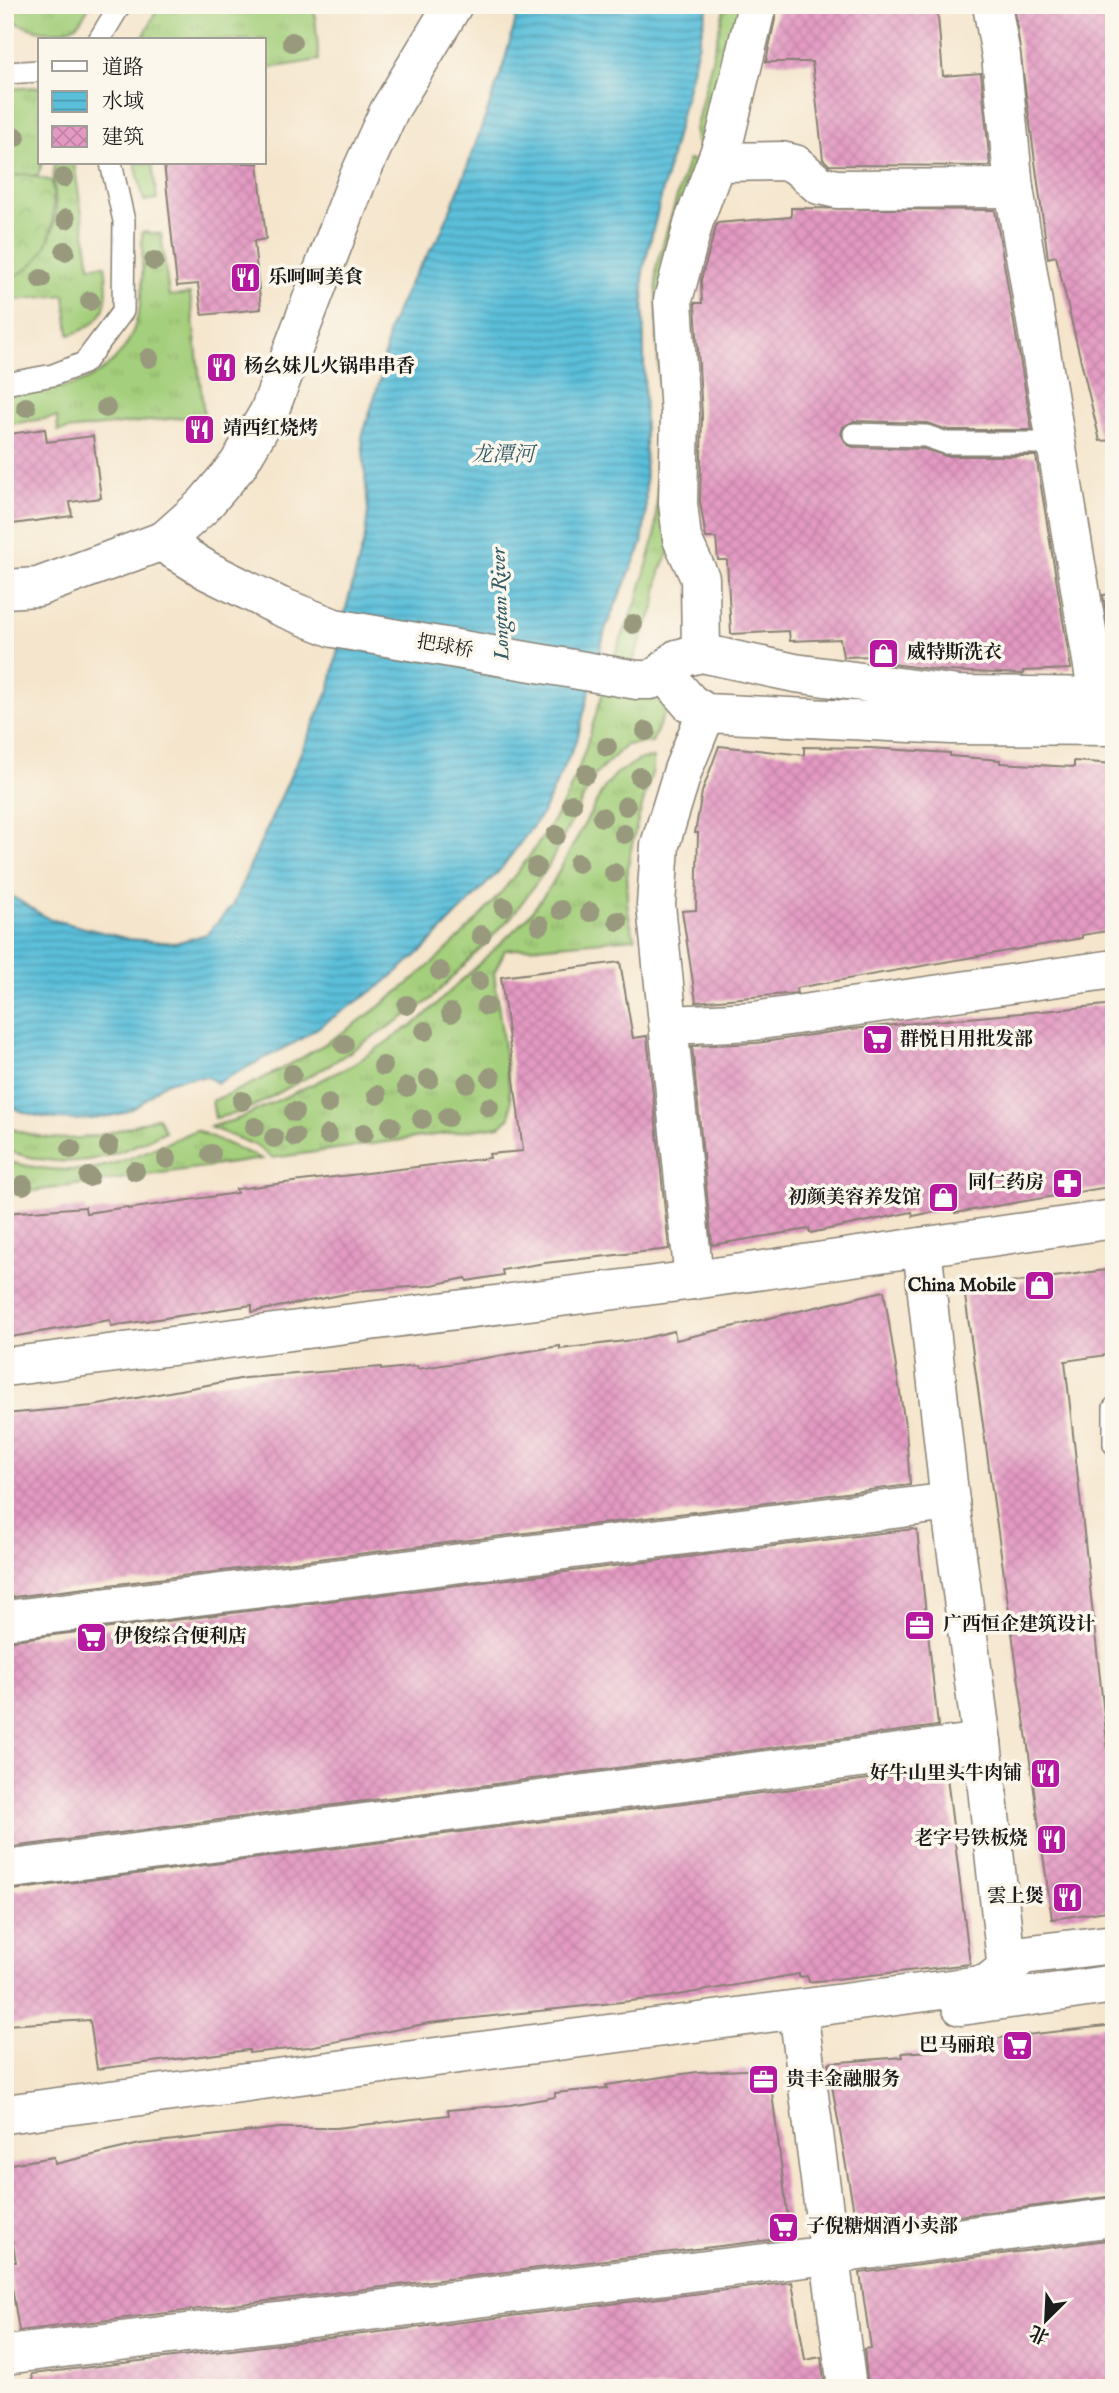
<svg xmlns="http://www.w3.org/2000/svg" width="1119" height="2393" font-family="'IM FELL English','Noto Serif SC',serif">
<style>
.grass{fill:url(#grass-tufts);stroke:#60764c;stroke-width:2}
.park{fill:url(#park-crowns);stroke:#60764c;stroke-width:2}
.water{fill:url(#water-rules);stroke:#3c6e7b;stroke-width:2}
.building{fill:url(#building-cross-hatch)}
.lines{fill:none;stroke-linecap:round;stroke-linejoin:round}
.lane-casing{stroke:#888074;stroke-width:24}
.street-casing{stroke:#888074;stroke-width:41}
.lane{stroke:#fff;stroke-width:21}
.street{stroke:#fff;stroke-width:38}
.tree{fill:#98997d}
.labels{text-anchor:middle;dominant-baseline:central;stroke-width:7;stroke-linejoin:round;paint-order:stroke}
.poi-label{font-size:19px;font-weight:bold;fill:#1c1c1c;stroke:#fbf7ec;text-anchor:start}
.street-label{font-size:19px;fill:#1c1c1c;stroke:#fbf7ec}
.water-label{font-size:21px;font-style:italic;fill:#355d68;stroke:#fbf7ec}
</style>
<defs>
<pattern id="grass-tufts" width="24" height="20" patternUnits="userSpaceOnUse" patternTransform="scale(1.75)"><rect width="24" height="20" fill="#a4cf7b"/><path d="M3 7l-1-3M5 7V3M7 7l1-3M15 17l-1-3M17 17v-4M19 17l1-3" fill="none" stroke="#8db16a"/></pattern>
<pattern id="park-crowns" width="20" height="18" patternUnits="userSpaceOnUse" patternTransform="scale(1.75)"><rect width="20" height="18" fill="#a4cf7b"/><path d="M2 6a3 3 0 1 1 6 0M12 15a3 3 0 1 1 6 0" fill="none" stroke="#8db16a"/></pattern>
<pattern id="water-rules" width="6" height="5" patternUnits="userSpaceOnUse" patternTransform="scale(1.75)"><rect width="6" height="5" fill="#5bbfda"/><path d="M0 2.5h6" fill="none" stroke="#4a9ab0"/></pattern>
<pattern id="building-cross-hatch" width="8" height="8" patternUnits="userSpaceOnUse" patternTransform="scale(1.75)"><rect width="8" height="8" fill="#e399c2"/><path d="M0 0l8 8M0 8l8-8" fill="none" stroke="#c283a6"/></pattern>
</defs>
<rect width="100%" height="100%" fill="#fbf7ec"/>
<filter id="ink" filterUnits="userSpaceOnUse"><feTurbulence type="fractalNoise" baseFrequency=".0143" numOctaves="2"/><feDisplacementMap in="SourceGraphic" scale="14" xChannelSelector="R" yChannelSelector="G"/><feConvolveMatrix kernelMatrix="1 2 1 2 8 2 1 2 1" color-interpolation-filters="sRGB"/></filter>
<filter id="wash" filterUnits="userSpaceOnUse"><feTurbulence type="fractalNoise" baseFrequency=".00686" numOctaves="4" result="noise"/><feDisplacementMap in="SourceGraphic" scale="28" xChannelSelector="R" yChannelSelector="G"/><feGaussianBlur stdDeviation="1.57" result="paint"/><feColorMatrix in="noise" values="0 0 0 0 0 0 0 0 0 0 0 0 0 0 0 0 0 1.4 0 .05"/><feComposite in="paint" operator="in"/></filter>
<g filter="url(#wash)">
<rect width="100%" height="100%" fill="#f5e5cc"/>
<g class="grass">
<path d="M5,5h85c-4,6 -8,15 -13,19 -19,15 -57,6 -72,-11z"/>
<polygon points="159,5 314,5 319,60 264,69 264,40 142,40"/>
<polygon points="725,5 751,5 705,147 696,142 695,130"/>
<polygon points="40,87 42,163 38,175 5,178 5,89"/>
<polygon points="688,160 697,161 698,186 672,546 660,572 655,605 629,671 610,666 638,598 655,536 660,445 656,268"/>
<path d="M54,163h20l16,103 15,-1c5,35 3,59 -36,70l-4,-40 -60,6v-20c23,-10 50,-42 51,-68 0,-17 -4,-33 -2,-50z"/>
<polygon points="135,163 152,163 157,199 144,201"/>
<path d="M142,232l19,2 8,62 21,-2 14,121 -146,16 -1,-14 -47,7 -5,-30c22,-3 50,-3 71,-10 72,-27 67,-89 66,-152z"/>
<path d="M605,686l58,10 2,16 -13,30 -26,3 -31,30 -47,92 -36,49 -83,85 -101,65 -68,37 -22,10 -23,5 -3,-17c138,-55 271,-162 347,-290 22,-38 32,-84 46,-125z"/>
<path d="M653,758v12c-16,54 -39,113 -18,168l-130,12 -11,23 17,128 -1,16 -10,9 -227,32 -18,-13 -46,-18 29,-8 113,-53 70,-47 106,-101 25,-34 52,-96 12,-14 25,-15z"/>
<path d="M158,1117l7,14c-58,30 -95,41 -160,19v-24c55,24 100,10 153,-9z"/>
<path d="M196,1130l66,29 -257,36v-34c87,22 113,2 191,-31z"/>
</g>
<path class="park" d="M25,174l27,7c5,46 1,80 -47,100v-103z"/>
<path class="water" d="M520,5h188l-65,266 3,242 -4,31 -36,83 -29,113 -35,74 -42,56 -76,79 -41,35 -85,57 -81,42 -9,-6c-14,0 -34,0 -47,9 -10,7 -18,18 -29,23 -37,16 -92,14 -127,-5v-212l44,27 80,20 46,4 32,-9 25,-28 98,-218 16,-80 19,-71 3,-26 -6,-74 20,-64 7,-45 21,-46 30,-47 24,-59 37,-103z"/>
<g id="blocks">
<g class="building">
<polygon points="778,5 796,5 797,8 937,5 943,76 981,73 990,166 829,165 823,159 812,62 766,62"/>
<polygon points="1014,5 1114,5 1114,440 1100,441 1056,256 1048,258"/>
<polygon points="164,163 258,163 266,239 254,241 261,309 202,315 198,284 177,286"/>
<polygon points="791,208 995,210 1032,430 948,430 927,423 854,421 843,427 841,434 847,445 854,447 924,449 946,456 1036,456 1071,669 1023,671 1023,674 946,671 876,662 875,656 843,657 840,639 790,641 789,631 731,634 727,560 718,560 716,538 706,538 700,502 702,414 695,303 702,303 701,280 717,223 791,217"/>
<polygon points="45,429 47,442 93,436 101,498 70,502 72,516 5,525 5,447 11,447 9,434"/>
<polygon points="1114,594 1114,658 1103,595"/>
<polygon points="719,746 804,755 804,747 870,748 950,753 950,756 1000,760 1000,763 1074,767 1074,761 1114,764 1114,930 1082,935 1082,938 796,988 797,993 696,1002 682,911 696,910 698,833 695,833 702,792"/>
<polygon points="620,962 633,1038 647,1036 669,1249 545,1263 502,1270 503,1275 467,1281 466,1278 427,1286 366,1290 252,1312 252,1305 111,1326 110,1320 5,1338 5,1213 85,1207 86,1213 127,1207 128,1209 237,1193 236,1189 449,1163 490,1158 489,1154 523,1151 501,977"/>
<polygon points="1106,1005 1114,1006 1114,1186 955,1213 954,1208 913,1216 912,1212 810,1233 809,1229 712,1245 692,1046 757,1043 851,1029"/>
<polygon points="1114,1269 1114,1354 1065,1361 1114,1805 1114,1910 1052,1919 964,1289"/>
<polygon points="884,1291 906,1431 910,1485 5,1598 5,1414 93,1406 245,1378 381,1367 381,1370 417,1366 418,1369 560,1346 560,1349 641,1339 674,1331 676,1340"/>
<polygon points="913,1529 917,1530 938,1726 5,1848 5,1641"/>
<polygon points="946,1769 970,1964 809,1982 807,1976 799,1977 799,1974 667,1997 429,2023 309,2047 249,2053 249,2050 97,2069 90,2020 5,2025 5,1891"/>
<polygon points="1114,2025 1114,2196 857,2229 828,2063 903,2057 902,2053 931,2051 930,2046"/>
<polygon points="769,2069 790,2235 786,2238 19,2331 8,2262 16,2262 5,2202 5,2165 54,2157 55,2164 140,2144 280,2128 336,2128 449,2115 448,2110 510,2105 555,2097 555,2093 607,2088 606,2085 697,2072"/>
<polygon points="1114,2239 1114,2388 868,2388 864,2349 871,2348 860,2273"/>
<polygon points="792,2282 805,2360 821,2357 825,2388 34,2388 32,2374"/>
</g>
</g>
</g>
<g filter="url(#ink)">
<use href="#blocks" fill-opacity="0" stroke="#888074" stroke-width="2"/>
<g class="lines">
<defs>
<g id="lane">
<polyline points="99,40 120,5"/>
<polyline points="5,73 40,71"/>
<polyline points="5,384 53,375 84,363 123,311 124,221 111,163"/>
<polyline points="854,434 926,436 946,443 1057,443"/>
<polyline points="1114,1408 1114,1444"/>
</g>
<g id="street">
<polyline points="992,5 1001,56 1014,188 1098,697"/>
<polyline points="717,162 781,161 795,164 819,185 837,189 1014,188"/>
<polyline points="165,540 168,546 208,571 279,606 334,628 637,680 651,680 663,672"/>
<polyline points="5,589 38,587 165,540 203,506 238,465 269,412 357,181 389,111 453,5"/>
<polyline points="701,653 700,578 682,539 678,503 680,415 673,300 694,221 725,138 757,5"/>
<polyline points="1114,697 958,695 795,673 701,653 677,659 663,672 690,703 706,713 951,725 1114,726"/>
<polyline points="670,1025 754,1021 1114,969"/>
<polyline points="922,1247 950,1502 982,1742 1009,1989"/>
<polyline points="694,1280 656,905 660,845 683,770 706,713"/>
<polyline points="5,1367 694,1280 1114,1219"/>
<polyline points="5,1620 950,1502"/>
<polyline points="5,1870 982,1742"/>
<polyline points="961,2006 1114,1984"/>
<polyline points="798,2010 847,2388"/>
<polyline points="5,2114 987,1984 1023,1955 1114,1944"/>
<polyline points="5,2355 830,2255 1114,2217"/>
</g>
</defs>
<use href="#lane" class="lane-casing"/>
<use href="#street" class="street-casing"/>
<use href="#lane" class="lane"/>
<use href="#street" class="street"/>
</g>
<g class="tree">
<circle cx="292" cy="42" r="10"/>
<circle cx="16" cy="137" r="10"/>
<circle cx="63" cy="178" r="10"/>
<circle cx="66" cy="219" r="10"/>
<circle cx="65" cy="251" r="10"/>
<circle cx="154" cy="261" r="10"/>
<circle cx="41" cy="279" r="10"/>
<circle cx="90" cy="301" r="10"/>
<circle cx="149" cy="358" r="10"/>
<circle cx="26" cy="407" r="10"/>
<circle cx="106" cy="408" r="10"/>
<circle cx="633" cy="624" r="10"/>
<circle cx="646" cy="731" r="10"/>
<circle cx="607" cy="747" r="10"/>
<circle cx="586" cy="774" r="10"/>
<circle cx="640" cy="777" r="10"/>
<circle cx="572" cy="804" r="10"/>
<circle cx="626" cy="806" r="10"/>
<circle cx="602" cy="817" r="10"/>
<circle cx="624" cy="834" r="10"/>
<circle cx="556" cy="835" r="10"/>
<circle cx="578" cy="863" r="10"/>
<circle cx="536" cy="867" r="10"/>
<circle cx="614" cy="873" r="10"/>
<circle cx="504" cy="907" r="10"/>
<circle cx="561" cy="910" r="10"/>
<circle cx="590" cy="912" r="10"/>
<circle cx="618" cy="921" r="10"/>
<circle cx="540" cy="925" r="10"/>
<circle cx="481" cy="935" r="10"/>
<circle cx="440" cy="971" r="10"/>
<circle cx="479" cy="981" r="10"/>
<circle cx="407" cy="1005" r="10"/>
<circle cx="486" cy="1006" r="10"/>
<circle cx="451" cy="1013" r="10"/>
<circle cx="425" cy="1031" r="10"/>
<circle cx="344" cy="1044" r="10"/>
<circle cx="383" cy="1066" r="10"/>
<circle cx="292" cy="1074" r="10"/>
<circle cx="491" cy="1077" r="10"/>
<circle cx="429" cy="1079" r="10"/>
<circle cx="467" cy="1083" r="10"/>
<circle cx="407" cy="1087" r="10"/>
<circle cx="377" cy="1095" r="10"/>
<circle cx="242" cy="1101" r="10"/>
<circle cx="328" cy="1104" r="10"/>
<circle cx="489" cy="1107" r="10"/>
<circle cx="294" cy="1112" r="10"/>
<circle cx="448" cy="1117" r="10"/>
<circle cx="422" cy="1119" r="10"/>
<circle cx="391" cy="1126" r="10"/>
<circle cx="255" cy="1127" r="10"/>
<circle cx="364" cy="1133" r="10"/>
<circle cx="328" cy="1135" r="10"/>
<circle cx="295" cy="1137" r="10"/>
<circle cx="274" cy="1138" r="10"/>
<circle cx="109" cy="1146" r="10"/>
<circle cx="71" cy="1149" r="10"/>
<circle cx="211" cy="1154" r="10"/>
<circle cx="167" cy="1159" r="10"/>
<circle cx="135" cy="1171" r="10"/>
<circle cx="89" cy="1177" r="10"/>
<circle cx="23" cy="1185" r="10"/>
</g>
</g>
<defs>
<symbol id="restaurant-square" viewBox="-11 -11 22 22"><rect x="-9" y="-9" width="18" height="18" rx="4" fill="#b5179e" stroke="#fbf7ec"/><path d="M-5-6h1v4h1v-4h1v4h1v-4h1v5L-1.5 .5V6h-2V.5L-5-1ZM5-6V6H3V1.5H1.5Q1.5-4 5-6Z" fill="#fff"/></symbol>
<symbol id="shop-square" viewBox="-11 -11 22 22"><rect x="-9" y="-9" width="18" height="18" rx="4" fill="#b5179e" stroke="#fbf7ec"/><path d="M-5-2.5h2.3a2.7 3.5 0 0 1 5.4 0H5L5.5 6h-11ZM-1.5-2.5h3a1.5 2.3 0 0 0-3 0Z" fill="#fff"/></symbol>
<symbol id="supermarket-square" viewBox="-11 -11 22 22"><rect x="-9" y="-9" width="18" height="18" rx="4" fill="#b5179e" stroke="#fbf7ec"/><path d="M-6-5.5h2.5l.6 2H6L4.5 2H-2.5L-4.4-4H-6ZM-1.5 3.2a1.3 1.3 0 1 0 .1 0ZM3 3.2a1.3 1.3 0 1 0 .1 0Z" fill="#fff"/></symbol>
<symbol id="pharmacy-square" viewBox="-11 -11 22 22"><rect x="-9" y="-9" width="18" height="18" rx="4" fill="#b5179e" stroke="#fbf7ec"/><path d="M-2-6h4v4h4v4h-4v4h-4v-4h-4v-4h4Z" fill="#fff"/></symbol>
<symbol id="office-square" viewBox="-11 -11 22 22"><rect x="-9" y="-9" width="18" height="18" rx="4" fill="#b5179e" stroke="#fbf7ec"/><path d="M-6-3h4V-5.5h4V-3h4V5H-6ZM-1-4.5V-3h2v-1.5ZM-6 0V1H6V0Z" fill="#fff"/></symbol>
</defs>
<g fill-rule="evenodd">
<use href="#restaurant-square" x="228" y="260" width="35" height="35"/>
<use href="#restaurant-square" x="204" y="350" width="35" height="35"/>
<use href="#restaurant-square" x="182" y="412" width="35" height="35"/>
<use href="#shop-square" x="866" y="636" width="35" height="35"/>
<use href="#supermarket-square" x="860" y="1022" width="35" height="35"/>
<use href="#pharmacy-square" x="1050" y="1166" width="35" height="35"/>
<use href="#shop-square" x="926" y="1180" width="35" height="35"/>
<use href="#shop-square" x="1022" y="1268" width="35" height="35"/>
<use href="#office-square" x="902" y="1608" width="35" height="35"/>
<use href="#supermarket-square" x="74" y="1620" width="35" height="35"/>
<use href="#restaurant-square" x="1028" y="1756" width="35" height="35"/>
<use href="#restaurant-square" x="1034" y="1822" width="35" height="35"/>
<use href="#restaurant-square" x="1050" y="1880" width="35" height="35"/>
<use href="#supermarket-square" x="1000" y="2028" width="35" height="35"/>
<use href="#office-square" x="746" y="2062" width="35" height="35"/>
<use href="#supermarket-square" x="766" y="2210" width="35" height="35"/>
</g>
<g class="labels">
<g class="poi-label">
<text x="268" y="278">乐呵呵美食</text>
<text x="244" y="367">杨幺妹儿火锅串串香</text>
<text x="223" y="429">靖西红烧烤</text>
<text x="907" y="653">威特斯洗衣</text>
<text x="900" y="1040">群悦日用批发部</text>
<text x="1044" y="1183" text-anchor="end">同仁药房</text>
<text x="921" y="1198" text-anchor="end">初颜美容养发馆</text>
<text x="1016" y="1286" text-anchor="end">China Mobile</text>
<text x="943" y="1625">广西恒企建筑设计</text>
<text x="114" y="1637">伊俊综合便利店</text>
<text x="1022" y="1774" text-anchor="end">好牛山里头牛肉铺</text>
<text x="1028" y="1839" text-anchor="end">老字号铁板烧</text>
<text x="1044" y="1897" text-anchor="end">雲上煲</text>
<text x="995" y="2046" text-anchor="end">巴马丽琅</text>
<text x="786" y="2080">贵丰金融服务</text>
<text x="806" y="2227">子倪糖烟酒小卖部</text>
</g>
<g class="street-label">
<text transform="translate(445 647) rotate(10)">把球桥</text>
</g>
<g class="water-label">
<text x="503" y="455">龙潭河</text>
<text transform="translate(501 604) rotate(-92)">Longtan River</text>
</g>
</g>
<rect width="1119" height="2393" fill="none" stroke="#fbf7ec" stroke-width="28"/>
<rect x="38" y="38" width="228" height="126" fill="#fbf7ec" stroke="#a29f99" stroke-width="2"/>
<rect x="52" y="61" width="35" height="10" fill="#ffffff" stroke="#a29f99" stroke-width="2"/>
<text x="102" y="74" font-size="21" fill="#1c1c1c">道路</text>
<rect x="52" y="91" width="35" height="21" fill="url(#water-rules)" stroke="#a29f99" stroke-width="2"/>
<text x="102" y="108" font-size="21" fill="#1c1c1c">水域</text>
<rect x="52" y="126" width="35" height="21" fill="url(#building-cross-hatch)" stroke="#a29f99" stroke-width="2"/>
<text x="102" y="144" font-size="21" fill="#1c1c1c">建筑</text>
<g transform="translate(1046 2320) rotate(204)" stroke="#fbf7ec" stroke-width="5" paint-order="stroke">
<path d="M0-5L12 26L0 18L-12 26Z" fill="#1c1c1c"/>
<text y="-10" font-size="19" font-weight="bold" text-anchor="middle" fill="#1c1c1c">北</text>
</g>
</svg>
